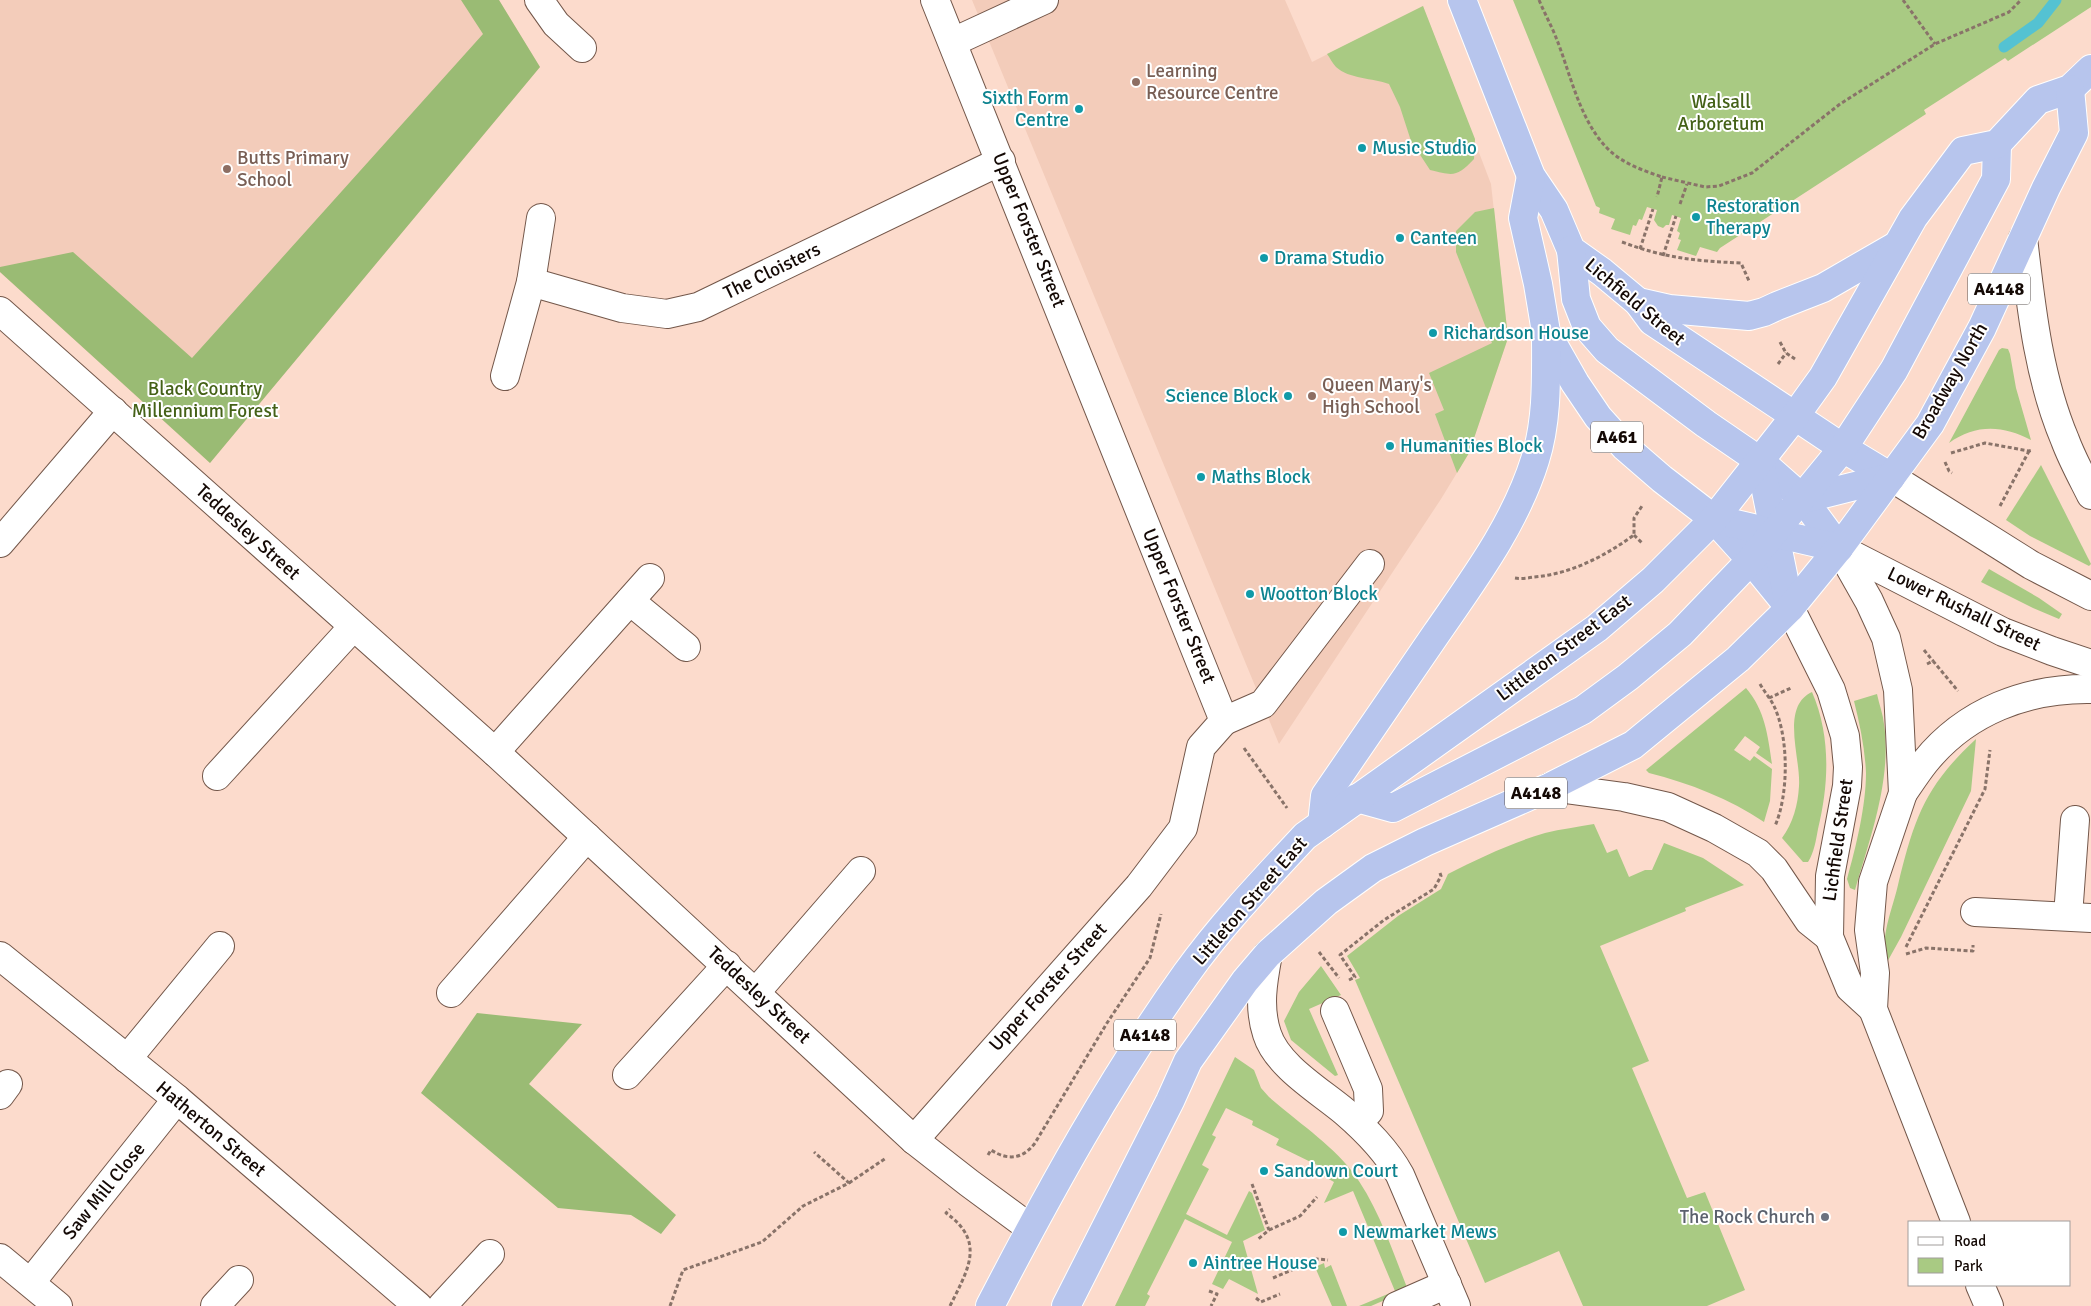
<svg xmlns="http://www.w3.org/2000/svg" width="2091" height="1306" font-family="Signika,sans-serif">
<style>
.built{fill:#f3ccba}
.green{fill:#a9ca83}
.forest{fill:#9abb74}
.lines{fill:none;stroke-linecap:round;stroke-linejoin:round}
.stream{stroke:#54c2d2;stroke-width:11}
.minor-casing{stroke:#73574a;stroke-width:30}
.highway-casing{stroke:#fff;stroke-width:30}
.path{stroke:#897369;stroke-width:3;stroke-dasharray:4 2.5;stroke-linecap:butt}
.minor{stroke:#fff;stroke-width:28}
.highway{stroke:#b7c5ed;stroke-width:28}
.education-dot{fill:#8d6e63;stroke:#fff;stroke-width:2}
.culture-dot{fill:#0f9aa8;stroke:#fff;stroke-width:2}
.worship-dot{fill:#6b7280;stroke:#fff;stroke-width:2}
.labels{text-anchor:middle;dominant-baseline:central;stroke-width:4;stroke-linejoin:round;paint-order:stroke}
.shield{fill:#fff;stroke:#5a5350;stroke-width:1}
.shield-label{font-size:18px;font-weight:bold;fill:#140905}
.education-label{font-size:19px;fill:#785e54;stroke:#fff;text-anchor:start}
.culture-label{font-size:19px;fill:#0d838f;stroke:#fff;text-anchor:start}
.park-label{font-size:19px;fill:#446117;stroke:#fff}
.street-label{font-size:19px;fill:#140905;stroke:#fff}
.worship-label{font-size:19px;fill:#5b616d;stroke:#fff;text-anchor:end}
</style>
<rect width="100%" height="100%" fill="#fcdbcc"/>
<g class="built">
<polygon points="0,0 499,0 540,67 210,463 0,272"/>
<polygon points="972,0 1285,0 1312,62 1423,6 1491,184 1508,338 1469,453 1441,499 1279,744"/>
</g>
<g class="green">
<polygon points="1513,0 2091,0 2091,7 2008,61 2005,58 1924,110 1926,114 1720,248 1717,252 1700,247 1696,256 1677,250 1681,240 1678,239 1680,233 1677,231 1681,218 1672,215 1669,225 1666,225 1663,228 1658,226 1654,220 1657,210 1647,207 1642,220 1639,219 1636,226 1633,225 1630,235 1611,229 1615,219 1599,213 1600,208 1596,206"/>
<path d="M1423,6l52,133 -1,20c-17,18 -20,17 -44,11l-19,-29 -11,-34 -11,-23c-16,-6 -40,-5 -53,-17 -3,-3 -6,-9 -9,-13z"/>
<polygon points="1494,208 1508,338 1469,453 1457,473 1435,414 1444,410 1429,373 1492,343 1456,252 1456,231 1475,212"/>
<path d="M2002,348l6,1 2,5 6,34 15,52c-28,-15 -56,-16 -82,3l50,-93z"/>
<polygon points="2041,465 2091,564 2089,566 2030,536 2006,520"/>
<polygon points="1989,569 2039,598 2062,614 2059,619 2033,608 1981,582"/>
<path d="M1746,688c19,22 22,48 26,76l-16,-11 4,-6 -15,-11 -11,14 16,11 4,-5 18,13 -2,32 -6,21c-34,-23 -75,-39 -115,-49l-3,-3z"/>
<path d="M1812,692c19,44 17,92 6,137 -2,11 -4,24 -10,33h-5l-21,-24c11,-15 16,-33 17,-52 2,-28 -19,-79 13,-94z"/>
<path d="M1877,694c2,10 6,20 7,30 8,55 -14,114 -29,166l-5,-2 -3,-9c9,-32 19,-73 19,-106 -1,-24 -6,-48 -12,-72z"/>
<path d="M1976,739l-5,52 -70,146 -15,27c0,-9 -2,-18 -1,-27 2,-17 9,-35 13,-52 16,-66 27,-99 78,-146z"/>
<path d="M1594,824l13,29 10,-4 12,28 16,-7h7l12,-27 39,15 41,27 -59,23 1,3 -86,35 49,115 -17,7 55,130 18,-6 40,98 -38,16h-124l-24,-55 -74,32 -130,-303 5,-2 -13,-22 51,-40 43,-27 7,-15c31,-16 63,-31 97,-41 16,-4 33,-6 49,-9z"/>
<polygon points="1321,966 1341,995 1309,1009 1338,1075 1335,1076 1291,1040 1284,1021 1299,992"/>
<path d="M1235,1057l19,13 7,18 8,9c25,22 62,47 82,73 27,35 41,80 57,120l-37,16h-12l36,-15 -42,-100 -29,12 10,-21 -16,-9 3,-6 -45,-22 3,-6 -27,-14 1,-4 -27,-13 -14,27 4,2 -14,28 7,4 -23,45 41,21 22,-44 3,2 13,37 -22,11 15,53 -29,-15 -6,10 -11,-5 20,-42 -47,-23 -38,75 3,2 -5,10h-30z"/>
<polygon points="1324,1263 1325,1268 1331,1265 1347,1306 1332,1306 1315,1267"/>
</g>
<g class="forest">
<polygon points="461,0 499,0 540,67 210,463 0,272 0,267 73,252 192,358 483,34"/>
<polygon points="477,1013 582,1024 529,1084 676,1215 661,1234 631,1215 558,1208 421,1093"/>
</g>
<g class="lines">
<polyline class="stream" points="2004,47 2038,23 2056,0"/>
<defs>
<g id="minor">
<polyline points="539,0 556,24 582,48"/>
<polyline points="953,42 1044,0"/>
<path d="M2023,238c8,68 15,138 42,202 7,19 17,37 26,55"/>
<polyline points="531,282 622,308 667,314 698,307 1001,161"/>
<polyline points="0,311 495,752 914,1140 969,1183 1030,1228"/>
<polyline points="505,376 531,282 541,218"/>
<polyline points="1891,477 2031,565 2091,596"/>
<polyline points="0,543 113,411"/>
<polyline points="1839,548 1869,601 1886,638 1898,690 1903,793 1873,882 1869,930 1875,973 1873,1009 1956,1222"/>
<polyline points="1839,548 2003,632 2052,651 2091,664"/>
<polyline points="630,601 686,647"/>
<polyline points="1790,608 1831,690 1845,736 1848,767 1847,786 1830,876 1829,937 1850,988 1873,1009"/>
<polyline points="1224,721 1263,704 1370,564"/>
<polyline points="495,752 650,578"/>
<polyline points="217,776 353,627"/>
<polyline points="1550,787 1624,797 1668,807 1714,828 1758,853 1774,869 1809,921 1829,937"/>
<path d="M1903,793c7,-10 14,-21 22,-31 41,-51 102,-74 166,-73"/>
<polyline points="1975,912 2091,918"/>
<polyline points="2068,916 2075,820"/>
<path d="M1268,954c-5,27 -10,53 -1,80 10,32 53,57 78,78 22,19 41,38 55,63l56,131"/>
<polyline points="0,956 177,1099 418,1306"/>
<polyline points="756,992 861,871"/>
<polyline points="451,993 587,837"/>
<polyline points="1335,1011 1368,1089 1369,1111 1358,1123"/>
<polyline points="127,1059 220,946"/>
<polyline points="627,1075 727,965"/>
<polyline points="0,1095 8,1084"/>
<polyline points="914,1140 1139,886 1183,828 1201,747 1224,721 935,0"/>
<polyline points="0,1258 58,1306"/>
<polyline points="31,1282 177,1099"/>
<polyline points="1980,1285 1989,1306"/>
<polyline points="215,1306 239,1280"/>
<polyline points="442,1306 490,1254"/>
<polyline points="1397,1306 1447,1284"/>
</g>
<g id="highway">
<polyline points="1462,0 1531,176 1554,210 1571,250 1602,272 1638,302 1652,321 1843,448 1891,477"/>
<polyline points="1531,176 1523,218 1538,284 1546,332 1575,383 1598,417 1625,447 1662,479 1714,519 1751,560 1790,608"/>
<polyline points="1571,250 1576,299 1587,327 1607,350 1706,424 1760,461 1803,499 1839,548"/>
<polyline points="1638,302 1669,309 1749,316 1764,312 1777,306 1823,288 1894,247"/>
<polyline points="1760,461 1789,604"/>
<polyline points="1803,499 1891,477"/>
<polyline points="1714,519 1839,548"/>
<polyline points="1357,798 1393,808 1583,710 1628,677 1680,634 1751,560 1843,448 1894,370 1996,179 1997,144"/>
<path d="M1322,824l3,-28c37,-54 74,-108 111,-162 38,-55 79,-110 99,-174 13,-41 11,-85 11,-128"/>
<path d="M990,1306c59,-114 121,-227 196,-332 35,-49 78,-94 119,-138l292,-208 56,-48 61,-61 81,-103 28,-39 90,-159 50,-67 34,-7 41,-44 32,-11 21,-20"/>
<polyline points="1066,1306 1170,1101 1188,1061 1245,981 1268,954 1326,902 1373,868 1425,842 1550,787 1633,745 1738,659 1790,608 1839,548 1930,424 1982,328 2046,188 2074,133 2070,89"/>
</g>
</defs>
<use href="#minor" class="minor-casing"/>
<use href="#highway" class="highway-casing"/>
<g class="path">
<path d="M1539,0c5,12 11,23 16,35 15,36 23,82 51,112 15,16 36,23 56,30l-5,20"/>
<polyline points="1903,0 1935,44"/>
<polyline points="1662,177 1705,187 1719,186 1752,173 1840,104 1935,44 2009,12 2021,0"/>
<polyline points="1680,204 1687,184"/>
<path d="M1622,242c43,16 73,19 119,21l8,18"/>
<polyline points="1640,249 1653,209"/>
<polyline points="1663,256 1676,216"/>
<polyline points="1780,342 1786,353 1795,359"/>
<polyline points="1778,364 1786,353"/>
<polyline points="1951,453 1985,443 2029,451 2033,450"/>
<polyline points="1945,462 1949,471 1952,473"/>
<polyline points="2000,506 2029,451"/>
<polyline points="1634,535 1643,544"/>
<path d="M1515,578c6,1 13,0 19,-1 37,-3 71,-21 100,-42v-17l8,-12"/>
<polyline points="1924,650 1933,661"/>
<polyline points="1927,664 1933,661 1958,691"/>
<path d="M1760,684c4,7 9,13 13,20 16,31 16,90 2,122"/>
<polyline points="1769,698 1791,688"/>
<polyline points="1244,748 1287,808"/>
<polyline points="1906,947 1985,789 1990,750"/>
<polyline points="1319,952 1339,978"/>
<polyline points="1906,954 1926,948 1973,951 1973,945"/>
<polyline points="1349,980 1355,977 1340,955 1384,920 1434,889 1441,876 1440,873"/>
<path d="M988,1155l3,-5c17,11 32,9 44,-7l72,-120 43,-65 11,-44"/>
<polyline points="849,1183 886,1158"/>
<polyline points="1252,1184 1269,1230 1257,1240"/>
<polyline points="1269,1230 1300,1216 1317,1197"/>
<polyline points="1273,1278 1317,1259 1328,1260"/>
<polyline points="1209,1291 1217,1294 1211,1306"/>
<polyline points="1256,1298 1261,1302 1280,1294"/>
<polyline points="670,1306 683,1270 762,1242 803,1206 849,1183 814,1152"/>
<path d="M950,1306c17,-35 37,-64 -4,-93l4,-4"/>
</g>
<use href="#minor" class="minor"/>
<use href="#highway" class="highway"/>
</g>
<g class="education-dot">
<circle cx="1136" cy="82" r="5"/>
<circle cx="227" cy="169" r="5"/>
<circle cx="1312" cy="396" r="5"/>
</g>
<g class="culture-dot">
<circle cx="1079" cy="109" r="5"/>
<circle cx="1362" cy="148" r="5"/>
<circle cx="1696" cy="217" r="5"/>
<circle cx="1400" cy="238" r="5"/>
<circle cx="1264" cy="258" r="5"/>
<circle cx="1433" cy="333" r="5"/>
<circle cx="1288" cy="396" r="5"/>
<circle cx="1390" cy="446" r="5"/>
<circle cx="1201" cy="477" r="5"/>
<circle cx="1250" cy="594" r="5"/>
<circle cx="1264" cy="1171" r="5"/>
<circle cx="1343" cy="1232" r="5"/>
<circle cx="1193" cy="1263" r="5"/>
</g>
<circle class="worship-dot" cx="1825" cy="1217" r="5"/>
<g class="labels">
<g class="shield">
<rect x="1968" y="273.5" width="62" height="31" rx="4"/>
<rect x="1591" y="421.5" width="52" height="31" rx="4"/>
<rect x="1505" y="777.5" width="62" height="31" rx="4"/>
<rect x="1114" y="1019.5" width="62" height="31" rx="4"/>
</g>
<g class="shield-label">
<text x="1999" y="289">A4148</text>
<text x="1617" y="437">A461</text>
<text x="1536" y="793">A4148</text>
<text x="1145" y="1035">A4148</text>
</g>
<g class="education-label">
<text x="1146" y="71">Learning<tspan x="1146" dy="22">Resource Centre</tspan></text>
<text x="237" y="158">Butts Primary<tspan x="237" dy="22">School</tspan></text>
<text x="1322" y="385">Queen Mary's<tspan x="1322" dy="22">High School</tspan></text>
</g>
<g class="culture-label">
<text x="1069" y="98" text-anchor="end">Sixth Form<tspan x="1069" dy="22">Centre</tspan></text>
<text x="1372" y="148">Music Studio</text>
<text x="1706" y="206">Restoration<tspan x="1706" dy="22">Therapy</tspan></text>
<text x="1410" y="238">Canteen</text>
<text x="1274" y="258">Drama Studio</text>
<text x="1443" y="333">Richardson House</text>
<text x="1278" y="396" text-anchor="end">Science Block</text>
<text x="1400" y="446">Humanities Block</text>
<text x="1211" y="477">Maths Block</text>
<text x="1260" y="594">Wootton Block</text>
<text x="1274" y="1171">Sandown Court</text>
<text x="1353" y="1232">Newmarket Mews</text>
<text x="1203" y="1263">Aintree House</text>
</g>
<g class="park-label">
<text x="1721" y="102">Walsall<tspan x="1721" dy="22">Arboretum</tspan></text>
<text x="205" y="389">Black Country<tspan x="205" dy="22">Millennium Forest</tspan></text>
</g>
<g class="street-label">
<text transform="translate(1029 230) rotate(68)">Upper Forster Street</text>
<text transform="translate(772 271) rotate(-26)">The Cloisters</text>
<text transform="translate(1635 302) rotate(40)">Lichfield Street</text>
<text transform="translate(1950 381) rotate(-60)">Broadway North</text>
<text transform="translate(248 532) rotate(42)">Teddesley Street</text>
<text transform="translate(1179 606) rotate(68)">Upper Forster Street</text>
<text transform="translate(1964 609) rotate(26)">Lower Rushall Street</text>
<text transform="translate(1564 648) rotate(-37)">Littleton Street East</text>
<text transform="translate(1838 840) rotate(-82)">Lichfield Street</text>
<text transform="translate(1250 901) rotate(-49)">Littleton Street East</text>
<text transform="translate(1048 987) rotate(-48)">Upper Forster Street</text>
<text transform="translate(759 995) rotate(43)">Teddesley Street</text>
<text transform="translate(211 1129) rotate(40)">Hatherton Street</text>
<text transform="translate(104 1191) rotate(-51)">Saw Mill Close</text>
</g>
<g class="worship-label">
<text x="1815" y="1217">The Rock Church</text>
</g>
</g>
<rect x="1908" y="1221" width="162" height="65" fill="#ffffff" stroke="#a19d9b"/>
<rect x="1918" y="1237" width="25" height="8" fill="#ffffff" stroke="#a19d9b"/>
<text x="1954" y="1246" font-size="15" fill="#140905">Road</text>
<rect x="1918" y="1258" width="25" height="15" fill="#a9ca83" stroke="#a19d9b"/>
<text x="1954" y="1271" font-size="15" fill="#140905">Park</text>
</svg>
